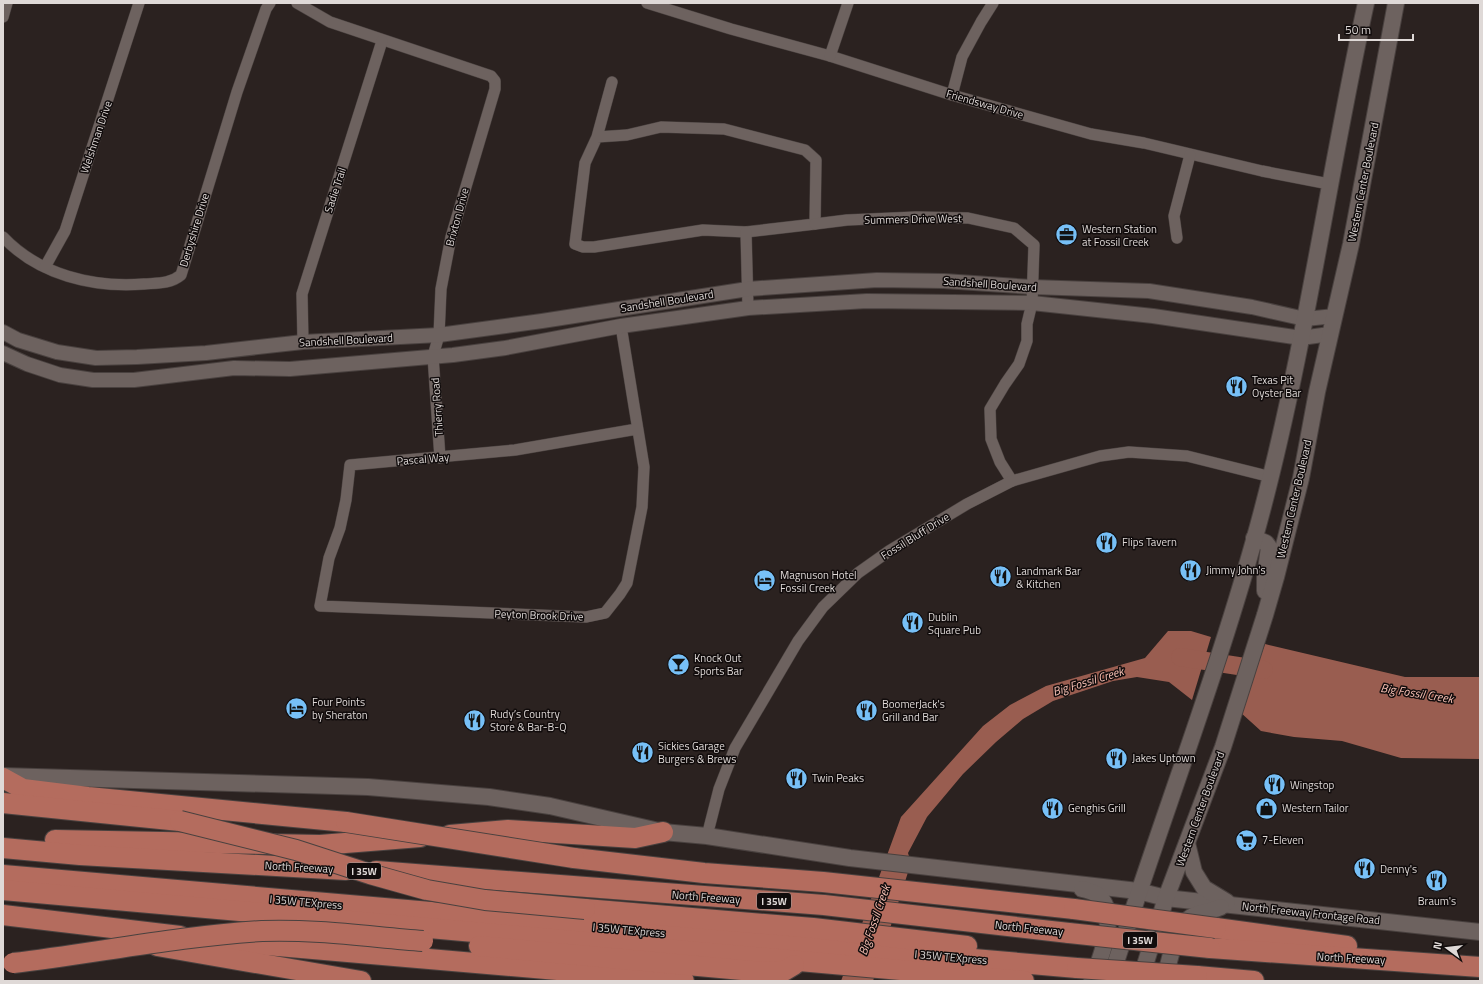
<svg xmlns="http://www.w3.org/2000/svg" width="1483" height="984" font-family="'Titillium Web',sans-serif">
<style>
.water{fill:#995d50}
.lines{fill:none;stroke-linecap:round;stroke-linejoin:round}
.river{stroke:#995d50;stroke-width:18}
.minor-casing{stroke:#49413f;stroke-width:12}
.tertiary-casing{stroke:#49413f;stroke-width:16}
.secondary-casing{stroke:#49413f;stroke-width:18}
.motorway-casing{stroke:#49413f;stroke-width:22}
.minor{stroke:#6d625f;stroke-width:11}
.tertiary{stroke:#6d625f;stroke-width:14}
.secondary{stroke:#6d625f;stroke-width:16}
.motorway{stroke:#b46c5e;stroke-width:20}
.motorway-bridge-casing{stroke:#49413f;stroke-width:22;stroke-linecap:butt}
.motorway-bridge{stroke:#b46c5e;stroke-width:20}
.labels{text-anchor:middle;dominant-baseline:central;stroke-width:3;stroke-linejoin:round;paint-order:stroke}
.shield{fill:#110c0c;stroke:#a19c9a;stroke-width:1}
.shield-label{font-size:10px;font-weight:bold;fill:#dfd9d7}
.street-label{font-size:11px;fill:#dfd9d7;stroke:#110c0c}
.poi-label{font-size:11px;fill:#dfd9d7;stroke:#110c0c;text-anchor:start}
.water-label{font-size:12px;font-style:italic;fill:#fbc3b7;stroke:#110c0c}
</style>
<rect width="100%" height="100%" fill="#2b2220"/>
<g class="water">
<polygon points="1168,631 1191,631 1211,637 1192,700 1169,682 1137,677 1113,681 1053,701 1023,719 996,742 963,774 927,817 908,853 911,863 873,981 841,981 901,817 983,726 1010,705 1046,686 1145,658"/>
<polygon points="1265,644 1405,677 1480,677 1480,759 1401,758 1342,741 1294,737 1261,731 1240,712"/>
</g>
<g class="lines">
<polyline class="river" points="1180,657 1264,670"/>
<defs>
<g id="minor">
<polyline points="297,3 330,22 491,76 495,81 495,89 451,237 441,289 439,335 433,356 440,458"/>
<polyline points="647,3 731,29 830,56 952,95 1091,134 1144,143 1262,171 1329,184"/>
<polyline points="3,17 7,3"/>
<polyline points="830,56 848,3"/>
<polyline points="952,95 962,57 981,22 993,3"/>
<polyline points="597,137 627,135 661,127 724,129 805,150 816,160 815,224 746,232 703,230 594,247 583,247 575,244 585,163 597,137 612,82"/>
<polyline points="815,224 847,220 916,217 968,218 1014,228 1034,245 1032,303 1027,324 1027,341 1019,364 1005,384 990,409 991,439 1000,462 1012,481"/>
<polyline points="746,232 748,308"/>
<path d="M3,237c36,38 90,51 141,47 14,-1 26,0 37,-9l56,-183 29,-83 4,-6"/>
<polyline points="1177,238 1174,216 1190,155"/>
<polyline points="45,267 65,231 139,3"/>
<polyline points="621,326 644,467 642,507 627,583 620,594 605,613 586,617 320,606 329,558 340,528 346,500 350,465 515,450 637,429"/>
<polyline points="303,342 302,294 382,41"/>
<polyline points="707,836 719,789 735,748 798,641 823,607 858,573 889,551 967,504 1012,481 1100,456 1129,452 1187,456 1271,477"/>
</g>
<g id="tertiary">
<polyline points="3,332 18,340 57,352 96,358 137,357 206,353 303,342 439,335 542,321 748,289 877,280 944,281 1032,287 1149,291 1252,307 1305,319 1335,316"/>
<polyline points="3,353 27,364 60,375 93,380 134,380 234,368 290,369 453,355 505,348 621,326 748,308 867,301 1032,303 1153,316 1301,338 1330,334"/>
</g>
<g id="secondary">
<polyline points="1254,538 1266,543 1269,547 1265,577 1265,591"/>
<polyline points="3,776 368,787 489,797 550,806 663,832 707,836 850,858 1138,891 1166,898 1480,932"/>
<polyline points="1187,843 1194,872 1204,888 1227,902"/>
<path d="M1082,889c5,1 12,3 17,7 20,19 1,63 -7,85"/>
<path d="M1110,981c49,-157 110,-311 152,-470 44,-167 67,-339 104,-508"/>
<polyline points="1140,981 1166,898 1223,747 1265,615 1276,577 1301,478 1317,392 1351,244 1396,3"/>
<path d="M1164,981c5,-17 11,-55 27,-64 9,-5 21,-6 30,-10"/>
</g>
<g id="motorway">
<polyline points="3,778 23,789 88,797 346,822"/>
<polyline points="3,803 180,821"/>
<polyline points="450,835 508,830 635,838 663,832"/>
<polyline points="55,840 320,845 420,837"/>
<polyline points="3,848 80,855 346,870"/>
<polyline points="574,858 704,873 823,882 1074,909"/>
<polyline points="376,871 824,905 1069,933"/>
<polyline points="3,875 1077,968"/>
<polyline points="3,890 1024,981"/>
<polyline points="585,909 813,928 967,946"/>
<polyline points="3,915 180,936"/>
<polyline points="1216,928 1347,946"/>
<polyline points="209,940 684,981"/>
<polyline points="157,946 361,981"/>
<polyline points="479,946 764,972 784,971 794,965"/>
<polyline points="1210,948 1480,967"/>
<polyline points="1197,976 1254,981"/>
</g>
</defs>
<use href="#minor" class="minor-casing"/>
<use href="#tertiary" class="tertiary-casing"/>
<use href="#secondary" class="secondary-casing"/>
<use href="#motorway" class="motorway-casing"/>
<use href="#minor" class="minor"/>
<use href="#tertiary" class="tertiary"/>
<use href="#secondary" class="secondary"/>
<use href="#motorway" class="motorway"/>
<defs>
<g id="motorway-bridge">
<polyline points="180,821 296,850 370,874 427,890 485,900 585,909"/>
<polyline points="346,822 574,858"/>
<polyline points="1074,909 1216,928"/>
<polyline points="1069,933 1210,948"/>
<path d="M13,963c83,-10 166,-27 249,-32 54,-2 108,6 161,10"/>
<polyline points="1077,968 1197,976"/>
</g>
</defs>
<use href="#motorway-bridge" class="motorway-bridge-casing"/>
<use href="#motorway-bridge" class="motorway-bridge"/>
</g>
<defs>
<symbol id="office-disc" viewBox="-11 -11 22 22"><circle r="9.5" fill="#77c0f7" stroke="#110c0c"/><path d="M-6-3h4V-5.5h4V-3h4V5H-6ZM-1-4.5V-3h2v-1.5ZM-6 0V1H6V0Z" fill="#111"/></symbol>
<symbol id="restaurant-disc" viewBox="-11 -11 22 22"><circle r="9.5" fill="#77c0f7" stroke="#110c0c"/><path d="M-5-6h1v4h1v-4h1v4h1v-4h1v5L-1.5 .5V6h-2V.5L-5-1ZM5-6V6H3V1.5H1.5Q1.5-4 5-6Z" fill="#111"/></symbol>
<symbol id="hotel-disc" viewBox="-11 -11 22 22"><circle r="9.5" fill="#77c0f7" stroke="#110c0c"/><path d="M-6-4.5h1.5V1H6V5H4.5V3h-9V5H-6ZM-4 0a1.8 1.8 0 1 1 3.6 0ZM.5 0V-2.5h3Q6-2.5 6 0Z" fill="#111"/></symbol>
<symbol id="bar-disc" viewBox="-11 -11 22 22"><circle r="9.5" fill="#77c0f7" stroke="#110c0c"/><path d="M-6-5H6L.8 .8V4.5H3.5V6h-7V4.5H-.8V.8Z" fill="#111"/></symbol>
<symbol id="shop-disc" viewBox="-11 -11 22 22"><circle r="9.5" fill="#77c0f7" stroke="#110c0c"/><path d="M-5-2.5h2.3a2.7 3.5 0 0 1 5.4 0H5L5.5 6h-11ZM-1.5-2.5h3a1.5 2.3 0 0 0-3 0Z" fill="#111"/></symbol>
<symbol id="supermarket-disc" viewBox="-11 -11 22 22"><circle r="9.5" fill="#77c0f7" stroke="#110c0c"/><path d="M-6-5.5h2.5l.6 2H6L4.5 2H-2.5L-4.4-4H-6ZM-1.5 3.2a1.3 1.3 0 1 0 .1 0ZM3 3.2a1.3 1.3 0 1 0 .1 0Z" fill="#111"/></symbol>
</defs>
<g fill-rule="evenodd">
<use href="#office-disc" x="1054" y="222" width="25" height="25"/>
<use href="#restaurant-disc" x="1224" y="374" width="25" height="25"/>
<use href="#restaurant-disc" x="1094" y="530" width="25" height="25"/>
<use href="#restaurant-disc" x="1178" y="558" width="25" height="25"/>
<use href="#restaurant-disc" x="988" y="564" width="25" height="25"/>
<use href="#hotel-disc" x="752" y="568" width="25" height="25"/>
<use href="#restaurant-disc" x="900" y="610" width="25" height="25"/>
<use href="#bar-disc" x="666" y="652" width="25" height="25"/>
<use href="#hotel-disc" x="284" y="696" width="25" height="25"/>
<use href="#restaurant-disc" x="854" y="698" width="25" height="25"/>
<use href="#restaurant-disc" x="462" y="708" width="25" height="25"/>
<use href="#restaurant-disc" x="630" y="740" width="25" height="25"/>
<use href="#restaurant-disc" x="1104" y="746" width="25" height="25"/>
<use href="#restaurant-disc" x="784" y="766" width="25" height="25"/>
<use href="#restaurant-disc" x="1262" y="772" width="25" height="25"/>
<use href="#restaurant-disc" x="1040" y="796" width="25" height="25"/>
<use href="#shop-disc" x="1254" y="796" width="25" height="25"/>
<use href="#supermarket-disc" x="1234" y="828" width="25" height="25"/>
<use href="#restaurant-disc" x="1352" y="856" width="25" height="25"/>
<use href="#restaurant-disc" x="1424" y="868" width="25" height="25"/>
</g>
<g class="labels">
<g class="shield">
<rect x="347" y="863" width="34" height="16" rx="3"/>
<rect x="757" y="893" width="34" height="16" rx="3"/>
<rect x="1123" y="932" width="34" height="16" rx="3"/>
</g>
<g class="shield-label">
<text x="364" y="871">I 35W</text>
<text x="774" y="901">I 35W</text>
<text x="1140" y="940">I 35W</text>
</g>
<g class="street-label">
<text transform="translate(985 104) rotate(16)">Friendsway Drive</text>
<text transform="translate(96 137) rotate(-71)">Welshman Drive</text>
<text transform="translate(1363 182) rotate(-79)">Western Center Boulevard</text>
<text transform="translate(335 190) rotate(-72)">Sadie Trail</text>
<text transform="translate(457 217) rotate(-75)">Brixton Drive</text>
<text transform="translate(913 219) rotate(-1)">Summers Drive West</text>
<text transform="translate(194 230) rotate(-73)">Derbyshire Drive</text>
<text transform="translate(990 284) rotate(4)">Sandshell Boulevard</text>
<text transform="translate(667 301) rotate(-9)">Sandshell Boulevard</text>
<text transform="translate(346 340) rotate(-3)">Sandshell Boulevard</text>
<text transform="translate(437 407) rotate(-94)">Thierry Road</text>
<text transform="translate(423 459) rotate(-5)">Pascal Way</text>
<text transform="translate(1294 499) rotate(-77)">Western Center Boulevard</text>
<text transform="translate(915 536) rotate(-32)">Fossil Bluff Drive</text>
<text transform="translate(539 615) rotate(2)">Peyton Brook Drive</text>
<text transform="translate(1200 809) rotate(-70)">Western Center Boulevard</text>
<text transform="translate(299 867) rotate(3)">North Freeway</text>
<text transform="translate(706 897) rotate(4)">North Freeway</text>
<text transform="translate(306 902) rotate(5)">I 35W TEXpress</text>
<text transform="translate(1311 913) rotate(6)">North Freeway Frontage Road</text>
<text transform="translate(1029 928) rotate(6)">North Freeway</text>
<text transform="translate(629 930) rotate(5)">I 35W TEXpress</text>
<text transform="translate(951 957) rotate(5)">I 35W TEXpress</text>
<text transform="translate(1351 958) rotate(3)">North Freeway</text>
</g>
<g class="poi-label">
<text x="1082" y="229">Western Station<tspan x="1082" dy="13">at Fossil Creek</tspan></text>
<text x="1252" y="380">Texas Pit<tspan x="1252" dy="13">Oyster Bar</tspan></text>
<text x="1122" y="542">Flips Tavern</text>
<text x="1206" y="570">Jimmy John's</text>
<text x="1016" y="571">Landmark Bar<tspan x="1016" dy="13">&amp; Kitchen</tspan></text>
<text x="780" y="575">Magnuson Hotel<tspan x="780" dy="13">Fossil Creek</tspan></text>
<text x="928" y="617">Dublin<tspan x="928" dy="13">Square Pub</tspan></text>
<text x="694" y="658">Knock Out<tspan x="694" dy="13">Sports Bar</tspan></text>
<text x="312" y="702">Four Points<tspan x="312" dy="13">by Sheraton</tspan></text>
<text x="882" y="704">BoomerJack's<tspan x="882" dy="13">Grill and Bar</tspan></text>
<text x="490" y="714">Rudy’s Country<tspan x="490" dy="13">Store &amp; Bar-B-Q</tspan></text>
<text x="658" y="746">Sickies Garage<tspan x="658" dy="13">Burgers &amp; Brews</tspan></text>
<text x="1132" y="758">Jakes Uptown</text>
<text x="812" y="778">Twin Peaks</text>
<text x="1290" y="785">Wingstop</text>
<text x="1068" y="808">Genghis Grill</text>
<text x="1282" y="808">Western Tailor</text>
<text x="1262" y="840">7-Eleven</text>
<text x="1380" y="869">Denny's</text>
<text x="1437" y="901" text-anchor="middle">Braum's</text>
</g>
<g class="water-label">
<text transform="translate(1088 681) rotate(-17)">Big Fossil Creek</text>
<text transform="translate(1417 693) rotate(9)">Big Fossil Creek</text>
<text transform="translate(874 920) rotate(-71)">Big Fossil Creek</text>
</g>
</g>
<rect width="1483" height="984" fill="none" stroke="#dfd9d7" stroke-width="8"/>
<g transform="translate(1447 948) rotate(285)" stroke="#110c0c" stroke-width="3" paint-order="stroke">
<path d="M0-3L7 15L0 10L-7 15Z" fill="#dfd9d7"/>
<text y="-6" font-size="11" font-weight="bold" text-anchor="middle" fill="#dfd9d7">N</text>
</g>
<path d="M1339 34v6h74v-6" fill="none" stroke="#dfd9d7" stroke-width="2"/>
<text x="1345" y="34" font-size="12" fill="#dfd9d7" stroke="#110c0c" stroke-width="3" paint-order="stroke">50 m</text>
</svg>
